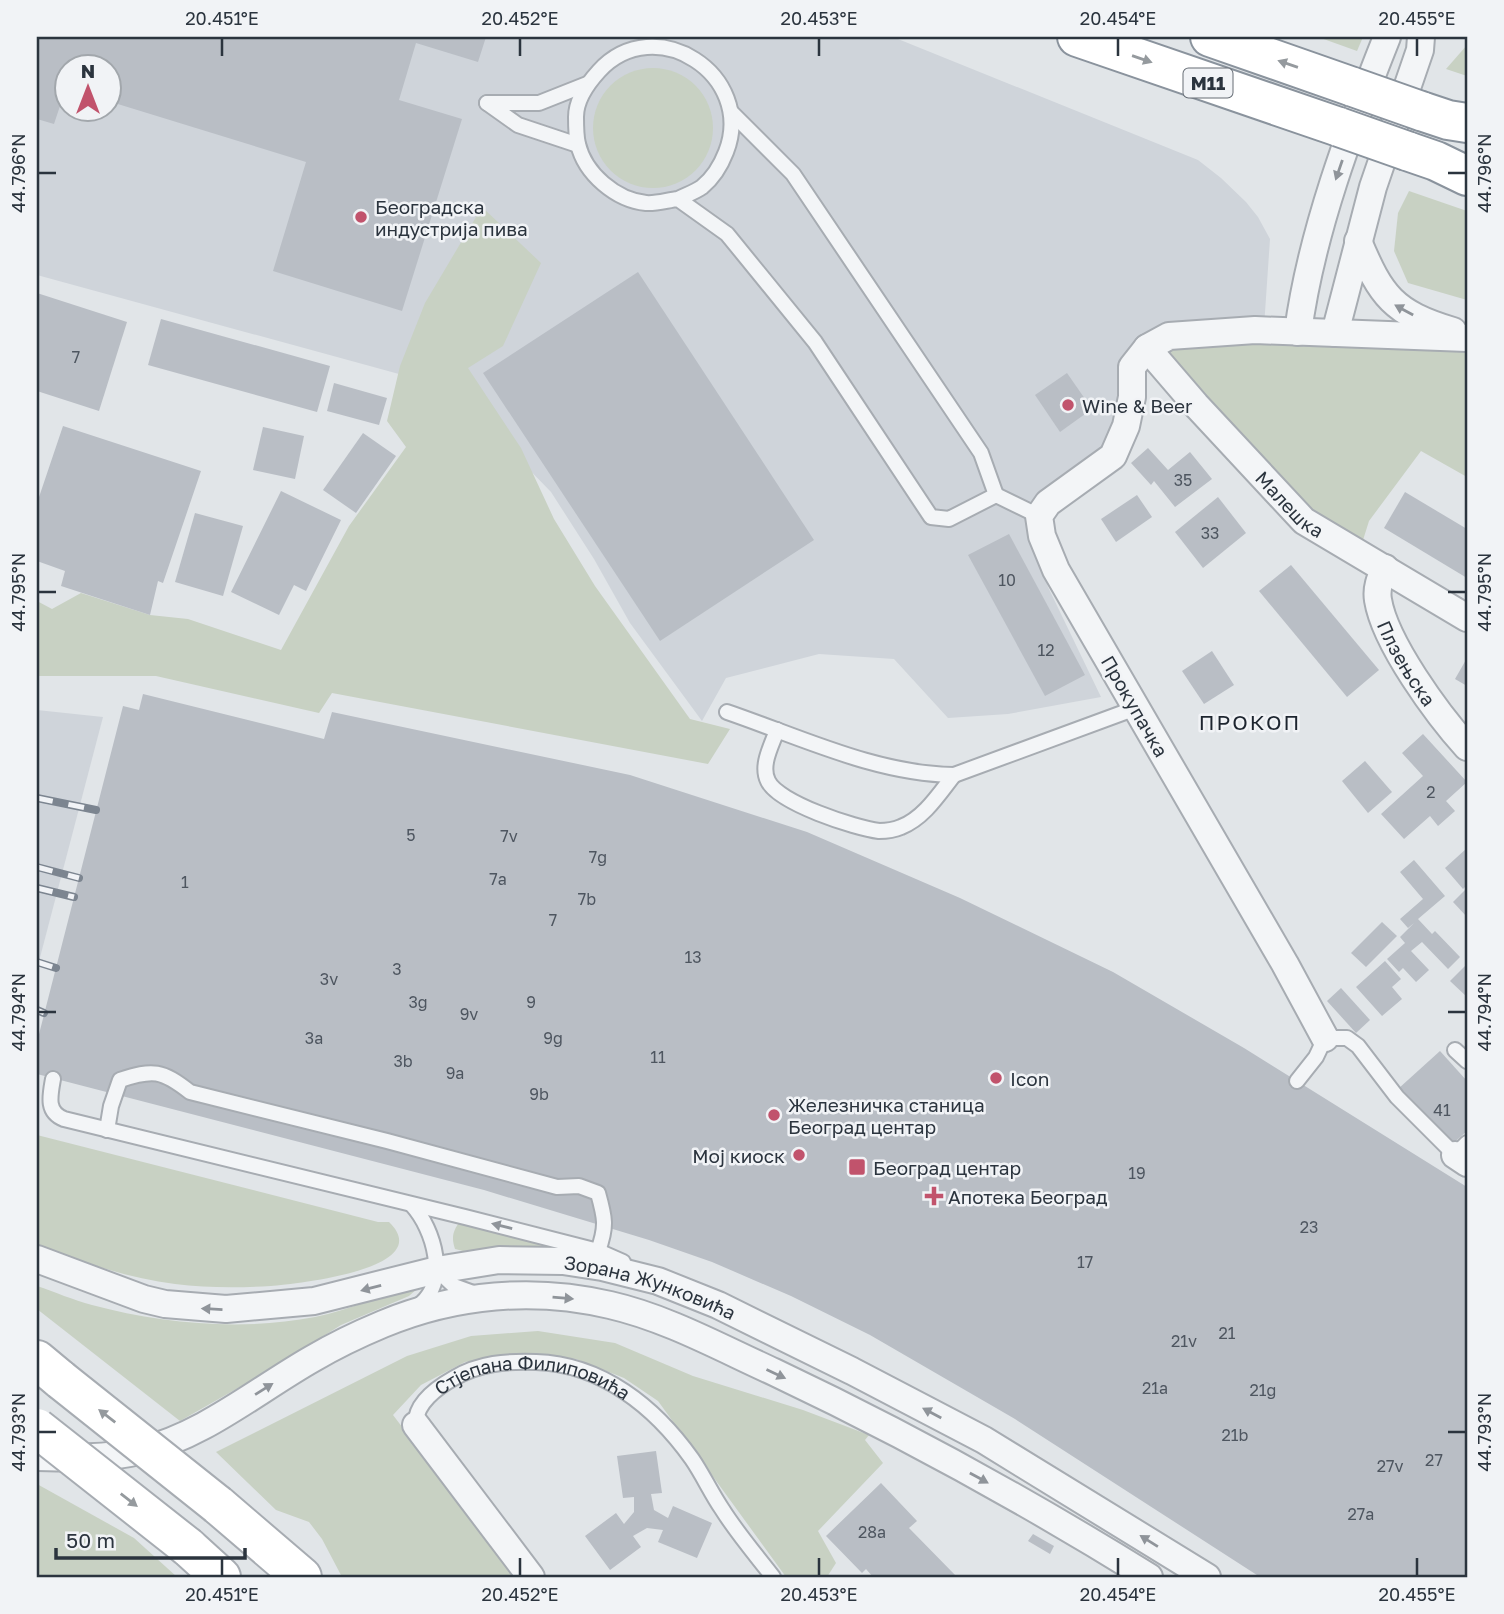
<svg xmlns="http://www.w3.org/2000/svg" width="1504" height="1614" font-family="'Golos Text',sans-serif">
<style>
.built{fill:#cfd4da;fill-rule:evenodd}
.green{fill:#c8d1c3}
.building{fill:#b9bec5}
.lines{fill:none;stroke-linecap:round;stroke-linejoin:round}
.lane-casing{stroke:#a7acb2;stroke-width:18}
.street-casing{stroke:#a7acb2;stroke-width:30}
.secondary-casing{stroke:#a7acb2;stroke-width:42}
.highway-casing{stroke:#8a939d;stroke-width:42}
.lane{stroke:#f3f5f7;stroke-width:14}
.street{stroke:#f3f5f7;stroke-width:26}
.secondary{stroke:#fff;stroke-width:38}
.highway{stroke:#fff;stroke-width:38}
.rail-casing{stroke:#7c8590;stroke-width:8}
.rail{stroke:#f1f3f6;stroke-width:5;stroke-dasharray:16;stroke-linecap:butt}
.secondary-bridge-casing{stroke:#a7acb2;stroke-width:42;stroke-linecap:butt}
.highway-bridge-casing{stroke:#8a939d;stroke-width:42;stroke-linecap:butt}
.secondary-bridge{stroke:#fff;stroke-width:38}
.highway-bridge{stroke:#fff;stroke-width:38}
.oneway{fill:#959a9e}
.oneway2{fill:#8f949a}
.ticks{fill:none;stroke:#2b343e;stroke-width:2.5}
.poi-dot{fill:#c1536c;stroke:#f1f3f6;stroke-width:2.5}
.labels{text-anchor:middle;dominant-baseline:central;stroke-width:5;stroke-linejoin:round;paint-order:stroke}
.number-label{font-size:16px;fill:#4e5660}
.shield{fill:#f1f3f6;stroke:#666d75;stroke-width:2}
.shield-label{font-size:18px;font-weight:bold;fill:#2b343e}
.poi-label{font-size:19px;fill:#2b343e;stroke:#f1f3f6;text-anchor:start}
.street-label{font-size:19px;fill:#2b343e;stroke:#f1f3f6}
.neighbourhood-label{font-size:21px;letter-spacing:2px;fill:#1d252f;stroke:#f1f3f6}
.neatline{fill:none;stroke:#2b343e;stroke-width:2.5}
.ticks-label{font-size:18px;text-anchor:middle;fill:#2b343e}
</style>
<rect width="100%" height="100%" fill="#e1e5e8"/>
<g class="built">
<path d="M37,37h856l305,123 23,18 25,24 12,15 12,22 -6,88 -117,21 -21,78 -78,77 -10,52 10,32 53,110 -93,17 -60,4 -54,-59 -75,-5 -93,24 -24,43 -72,-98 -36,-64 -43,-67 -101,-104 -413,-113zM66,66h42v42h-42z"/>
<polygon points="37,710 103,717 37,969"/>
</g>
<g class="green">
<polygon points="1318,37 1363,37 1357,51"/>
<polygon points="1467,45 1467,76 1446,69"/>
<circle cx="653" cy="128" r="60"/>
<polygon points="1409,191 1467,211 1467,300 1408,283 1394,251 1398,213"/>
<polygon points="482,207 541,263 503,346 468,368 521,448 554,519 595,586 690,719 730,729 708,764 332,693 319,713 156,676 37,676 37,601 52,609 81,593 150,615 188,619 281,650 349,526 406,447 387,421 400,366 425,303"/>
<polygon points="1261,339 1467,348 1467,477 1421,451 1369,521 1358,556 1287,512 1163,348"/>
<path d="M37,1135l341,87h11c49,47 -94,62 -118,64 -32,2 -65,2 -96,-2 -48,-6 -94,-22 -138,-40z"/>
<path d="M460,1221l104,25 -66,1 -35,4 -8,-2c-4,-12 -2,-18 5,-28z"/>
<path d="M37,1286c18,6 36,14 55,19 71,19 151,26 223,12 35,-7 70,-24 103,-29l-9,8 -68,29 -75,47 -86,49 -143,-112z"/>
<polygon points="538,1331 615,1343 693,1376 803,1410 869,1435 865,1440 883,1463 818,1531 836,1563 827,1577 786,1577 658,1401 624,1378 576,1359 519,1354 465,1362 421,1385 393,1415 516,1577 342,1577 322,1539 309,1522 276,1510 216,1452 407,1356 471,1336"/>
<polygon points="37,1484 134,1538 177,1577 37,1577"/>
</g>
<g class="building">
<polygon points="37,37 486,37 478,62 416,43 399,100 462,119 402,311 273,271 306,162 108,101 108,66 66,66 66,88 54,124 37,119"/>
<polygon points="638,272 814,540 660,641 483,373"/>
<polygon points="37,293 127,322 99,411 37,391"/>
<polygon points="161,319 330,366 317,412 148,365"/>
<polygon points="1067,373 1092,409 1060,432 1035,395"/>
<polygon points="334,383 387,398 379,425 327,411"/>
<polygon points="63,426 201,471 163,583 158,581 150,615 61,586 65,571 37,561 37,503"/>
<polygon points="263,427 304,436 295,479 253,470"/>
<polygon points="363,433 396,456 356,513 323,490"/>
<polygon points="1148,448 1168,470 1190,452 1212,479 1175,507 1154,481 1151,485 1131,463"/>
<polygon points="281,491 341,520 306,591 294,585 279,615 231,592"/>
<polygon points="1405,492 1467,529 1467,578 1384,528"/>
<polygon points="1137,495 1152,517 1116,542 1101,519"/>
<polygon points="1218,497 1246,533 1203,568 1175,532"/>
<polygon points="195,513 243,526 223,596 175,582"/>
<polygon points="1009,534 1085,675 1045,696 968,555"/>
<polygon points="1291,565 1379,670 1347,697 1259,591"/>
<polygon points="1212,651 1234,685 1204,704 1182,671"/>
<polygon points="1467,658 1467,686 1455,679"/>
<polygon points="143,694 324,739 332,712 630,775 807,832 960,898 1113,972 1244,1048 1467,1187 1467,1577 1260,1577 1015,1419 870,1335 791,1296 712,1262 649,1240 484,1190 37,1074 37,1042 123,706 139,710"/>
<polygon points="1423,734 1467,782 1446,801 1455,811 1438,826 1430,816 1404,839 1381,814 1423,776 1402,753"/>
<polygon points="1365,761 1392,792 1368,813 1342,781"/>
<polygon points="1467,848 1467,885 1463,889 1445,868"/>
<polygon points="1414,860 1445,896 1418,919 1432,934 1435,931 1460,957 1448,969 1422,942 1411,951 1429,970 1416,982 1403,968 1399,972 1387,959 1405,943 1400,937 1414,923 1408,928 1400,919 1423,899 1400,872"/>
<polygon points="1467,888 1467,917 1453,902"/>
<polygon points="1382,922 1397,936 1366,967 1351,953"/>
<polygon points="1385,961 1401,979 1392,987 1402,999 1382,1016 1356,987"/>
<polygon points="1467,964 1467,997 1450,981"/>
<polygon points="1341,988 1370,1020 1356,1033 1327,1001"/>
<polygon points="1440,1051 1467,1081 1467,1131 1450,1146 1398,1089"/>
<polygon points="656,1451 662,1493 651,1494 654,1510 668,1518 673,1506 712,1523 697,1558 658,1542 663,1530 647,1528 633,1536 641,1547 610,1570 585,1536 616,1513 624,1524 634,1512 634,1497 623,1498 617,1456"/>
<polygon points="881,1483 917,1521 909,1528 957,1577 873,1577 866,1569 862,1573 826,1536"/>
<polygon points="1033,1534 1054,1546 1050,1554 1028,1541"/>
</g>
<g class="lines">
<defs>
<g id="lane">
<polyline points="487,103 539,103 587,84"/>
<polyline points="487,103 518,125 578,145"/>
<polyline points="731,112 793,174 981,453 996,495"/>
<path d="M678,199c8,-4 17,-7 24,-12 11,-9 19,-22 24,-35 30,-77 -71,-142 -127,-81 -11,12 -23,29 -23,46 0,9 0,19 2,27 7,30 38,56 68,59 10,1 22,-3 32,-4l49,35 88,108 116,175 18,2 47,-24 43,21"/>
<path d="M727,712c73,25 149,62 227,63l182,-67"/>
<path d="M777,730c-5,15 -17,35 -9,51 10,22 87,47 111,50 7,0 15,-1 22,-4 23,-9 38,-33 53,-52"/>
<polyline points="1455,1050 1467,1061"/>
<path d="M53,1079c-3,17 -7,33 11,40l401,98 133,34 25,11"/>
<polyline points="1297,1081 1316,1057 1325,1038 1347,1038 1358,1046 1397,1097 1455,1155 1467,1143"/>
<path d="M107,1130l4,-24 9,-26c33,-11 42,-10 70,12l197,49 170,46 22,-1 19,7c7,25 9,33 0,58"/>
<path d="M412,1205c22,24 38,78 6,101"/>
<polyline points="437,1270 454,1286 476,1294"/>
<path id="s1" d="M416,1425c-2,-21 22,-38 38,-47 26,-15 52,-17 82,-16 66,2 119,45 156,97 11,16 19,34 30,50 15,24 34,46 51,68"/>
</g>
<g id="street">
<path d="M1358,241c23,55 35,72 95,90"/>
<path d="M1298,332c13,-99 52,-202 89,-295"/>
<polyline points="1335,333 1373,187 1420,50 1421,37"/>
<path id="s2" d="M1147,348l49,57 108,116 163,97"/>
<path id="s3" d="M1385,568c-5,11 -9,20 -7,32 7,43 60,115 89,147"/>
<polyline points="1325,1038 1285,964 1056,570 1042,536 1039,516 1048,503 1113,456 1126,426 1132,397 1132,367 1147,348 1169,336 1255,330 1467,338"/>
<polyline points="1455,1155 1467,1163"/>
<path id="s4" d="M37,1259l107,40 21,5 61,5 88,-8 123,-31 62,-10 64,1 39,6 56,14 60,24 134,66 132,69 223,137"/>
<polyline points="416,1425 531,1577"/>
<path d="M37,1457c35,1 68,2 103,-6 63,-15 116,-60 172,-92 22,-13 47,-25 71,-35 72,-30 151,-37 227,-19 57,13 111,43 164,67 129,61 254,130 375,205"/>
</g>
<g id="secondary">
<polyline points="37,1360 61,1380"/>
<polyline points="218,1505 302,1577"/>
<polyline points="188,1547 221,1577"/>
</g>
<g id="highway">
<polyline points="1077,37 1339,127"/>
<polyline points="1210,37 1353,87"/>
<polyline points="1421,111 1448,120 1467,123"/>
<polyline points="1407,151 1436,161 1467,176"/>
</g>
</defs>
<use href="#lane" class="lane-casing"/>
<use href="#street" class="street-casing"/>
<use href="#secondary" class="secondary-casing"/>
<use href="#highway" class="highway-casing"/>
<use href="#lane" class="lane"/>
<use href="#street" class="street"/>
<use href="#secondary" class="secondary"/>
<use href="#highway" class="highway"/>
<defs>
<g id="rail">
<polyline points="37,798 96,810"/>
<polyline points="37,867 79,878"/>
<polyline points="37,888 74,897"/>
<polyline points="37,962 56,968"/>
<polyline points="37,1010 44,1013"/>
</g>
</defs>
<use href="#rail" class="rail-casing"/>
<use href="#rail" class="rail"/>
<defs>
<g id="secondary-bridge">
<polyline points="61,1380 218,1505"/>
<polyline points="37,1428 188,1547"/>
</g>
<g id="highway-bridge">
<polyline points="1353,87 1421,111"/>
<polyline points="1339,127 1407,151"/>
</g>
</defs>
<use href="#secondary-bridge" class="secondary-bridge-casing"/>
<use href="#highway-bridge" class="highway-bridge-casing"/>
<use href="#secondary-bridge" class="secondary-bridge"/>
<use href="#highway-bridge" class="highway-bridge"/>
</g>
<defs><path id="oneway-solid" d="M-6-.8H1V-3.2L6.5 0L1 3.2V.8H-6Z" transform="scale(1.75)"/></defs>
<g class="oneway">
<use href="#oneway-solid" transform="translate(1142 59) rotate(19)"/>
<use href="#oneway-solid" transform="translate(1288 64) rotate(-161)"/>
<use href="#oneway-solid" transform="translate(107 1416) rotate(-142)"/>
<use href="#oneway-solid" transform="translate(129 1500) rotate(38)"/>
</g>
<g class="oneway2">
<use href="#oneway-solid" transform="translate(1339 170) rotate(109)"/>
<use href="#oneway-solid" transform="translate(1404 310) rotate(-151)"/>
<use href="#oneway-solid" transform="translate(502 1226) rotate(-166)"/>
<use href="#oneway-solid" transform="translate(371 1288) rotate(165)"/>
<use href="#oneway-solid" transform="translate(563 1298) rotate(5)"/>
<use href="#oneway-solid" transform="translate(212 1309) rotate(-177)"/>
<use href="#oneway-solid" transform="translate(776 1374) rotate(25)"/>
<use href="#oneway-solid" transform="translate(264 1389) rotate(-32)"/>
<use href="#oneway-solid" transform="translate(932 1413) rotate(-152)"/>
<use href="#oneway-solid" transform="translate(979 1478) rotate(29)"/>
<use href="#oneway-solid" transform="translate(1149 1541) rotate(-148)"/>
</g>
<path class="ticks" d="M222,38v18M520,38v18M819,38v18M1118,38v18M1417,38v18M38,173h18M1448,173h18M38,592h18M1448,592h18M38,1012h18M1448,1012h18M38,1432h18M1448,1432h18M222,1558v18M520,1558v18M819,1558v18M1118,1558v18M1417,1558v18"/>
<g class="poi-dot">
<circle cx="361" cy="217" r="7"/>
<circle cx="1068" cy="405" r="7"/>
<circle cx="996" cy="1078" r="7"/>
<circle cx="774" cy="1115" r="7"/>
<circle cx="799" cy="1155" r="7"/>
<rect x="848" y="1158" width="18" height="18" rx="3.5"/>
<path d="M930.5 1185.5h7v7h7v7h-7v7h-7v-7h-7v-7h7z"/>
</g>
<g class="labels">
<g class="number-label">
<text x="76" y="357">7</text>
<text x="1183" y="480">35</text>
<text x="1210" y="533">33</text>
<text x="1007" y="580">10</text>
<text x="1046" y="650">12</text>
<text x="1431" y="792">2</text>
<text x="411" y="835">5</text>
<text x="509" y="836">7v</text>
<text x="598" y="857">7g</text>
<text x="498" y="879">7a</text>
<text x="185" y="882">1</text>
<text x="587" y="899">7b</text>
<text x="553" y="920">7</text>
<text x="693" y="957">13</text>
<text x="397" y="969">3</text>
<text x="329" y="979">3v</text>
<text x="418" y="1002">3g</text>
<text x="531" y="1002">9</text>
<text x="469" y="1014">9v</text>
<text x="314" y="1038">3a</text>
<text x="553" y="1038">9g</text>
<text x="658" y="1057">11</text>
<text x="403" y="1061">3b</text>
<text x="455" y="1073">9a</text>
<text x="539" y="1094">9b</text>
<text x="1442" y="1110">41</text>
<text x="1137" y="1173">19</text>
<text x="1309" y="1227">23</text>
<text x="1085" y="1262">17</text>
<text x="1227" y="1333">21</text>
<text x="1184" y="1341">21v</text>
<text x="1155" y="1388">21a</text>
<text x="1263" y="1390">21g</text>
<text x="1235" y="1435">21b</text>
<text x="1434" y="1460">27</text>
<text x="1390" y="1466">27v</text>
<text x="1361" y="1514">27a</text>
<text x="872" y="1532">28a</text>
</g>
<rect class="shield" x="1183.5" y="68.5" width="49" height="29" rx="5"/>
<g class="shield-label">
<text x="1208" y="83">M11</text>
</g>
<g class="poi-label">
<text x="375" y="206">Београдска<tspan x="375" dy="22">индустрија пива</tspan></text>
<text x="1082" y="405">Wine &amp; Beer</text>
<text x="1010" y="1078">Icon</text>
<text x="788" y="1104">Железничка станица<tspan x="788" dy="22">Београд центар</tspan></text>
<text x="785" y="1155" text-anchor="end">Мој киоск</text>
<text x="873" y="1167">Београд центар</text>
<text x="948" y="1196">Апотека Београд</text>
</g>
<g class="street-label">
<text stroke="none"><textPath href="#s2" startOffset="212">Малешка</textPath></text>
<text stroke="none"><textPath href="#s3" startOffset="103">Плзењска</textPath></text>
<text transform="translate(1135 706) rotate(60)">Прокупачка</text>
<text stroke="none"><textPath href="#s4" startOffset="630">Зорана Жунковића</textPath></text>
<text stroke="none"><textPath href="#s1" startOffset="145">Стјепана Филиповића</textPath></text>
</g>
<g class="neighbourhood-label">
<text x="1250" y="722">ПРОКОП</text>
</g>
</g>
<rect width="1504" height="1614" fill="none" stroke="#f1f3f6" stroke-width="77"/>
<g transform="translate(88 88)"><circle r="33" fill="#f1f3f6" stroke="#a2a7ac" stroke-width="2"/>
<path d="M0-5L12 26L0 18L-12 26Z" fill="#c1536c"/>
<text y="-10" font-size="19" font-weight="bold" text-anchor="middle" fill="#2b343e">N</text>
</g>
<path d="M56 1548v10h189v-10" fill="none" stroke="#2b343e" stroke-width="3.5"/>
<text x="66" y="1548" font-size="21" fill="#2b343e" stroke="#f1f3f6" stroke-width="5" paint-order="stroke">50 m</text>
<rect x="38" y="38" width="1428" height="1538" class="neatline"/>
<g class="ticks-label">
<text x="222" y="25">20.451°E</text>
<text x="520" y="25">20.452°E</text>
<text x="819" y="25">20.453°E</text>
<text x="1118" y="25">20.454°E</text>
<text x="1417" y="25">20.455°E</text>
<text transform="translate(19 173) rotate(-90)" y="6">44.796°N</text>
<text transform="translate(1485 173) rotate(-90)" y="6">44.796°N</text>
<text transform="translate(19 592) rotate(-90)" y="6">44.795°N</text>
<text transform="translate(1485 592) rotate(-90)" y="6">44.795°N</text>
<text transform="translate(19 1012) rotate(-90)" y="6">44.794°N</text>
<text transform="translate(1485 1012) rotate(-90)" y="6">44.794°N</text>
<text transform="translate(19 1432) rotate(-90)" y="6">44.793°N</text>
<text transform="translate(1485 1432) rotate(-90)" y="6">44.793°N</text>
<text x="222" y="1601">20.451°E</text>
<text x="520" y="1601">20.452°E</text>
<text x="819" y="1601">20.453°E</text>
<text x="1118" y="1601">20.454°E</text>
<text x="1417" y="1601">20.455°E</text>
</g>
</svg>
